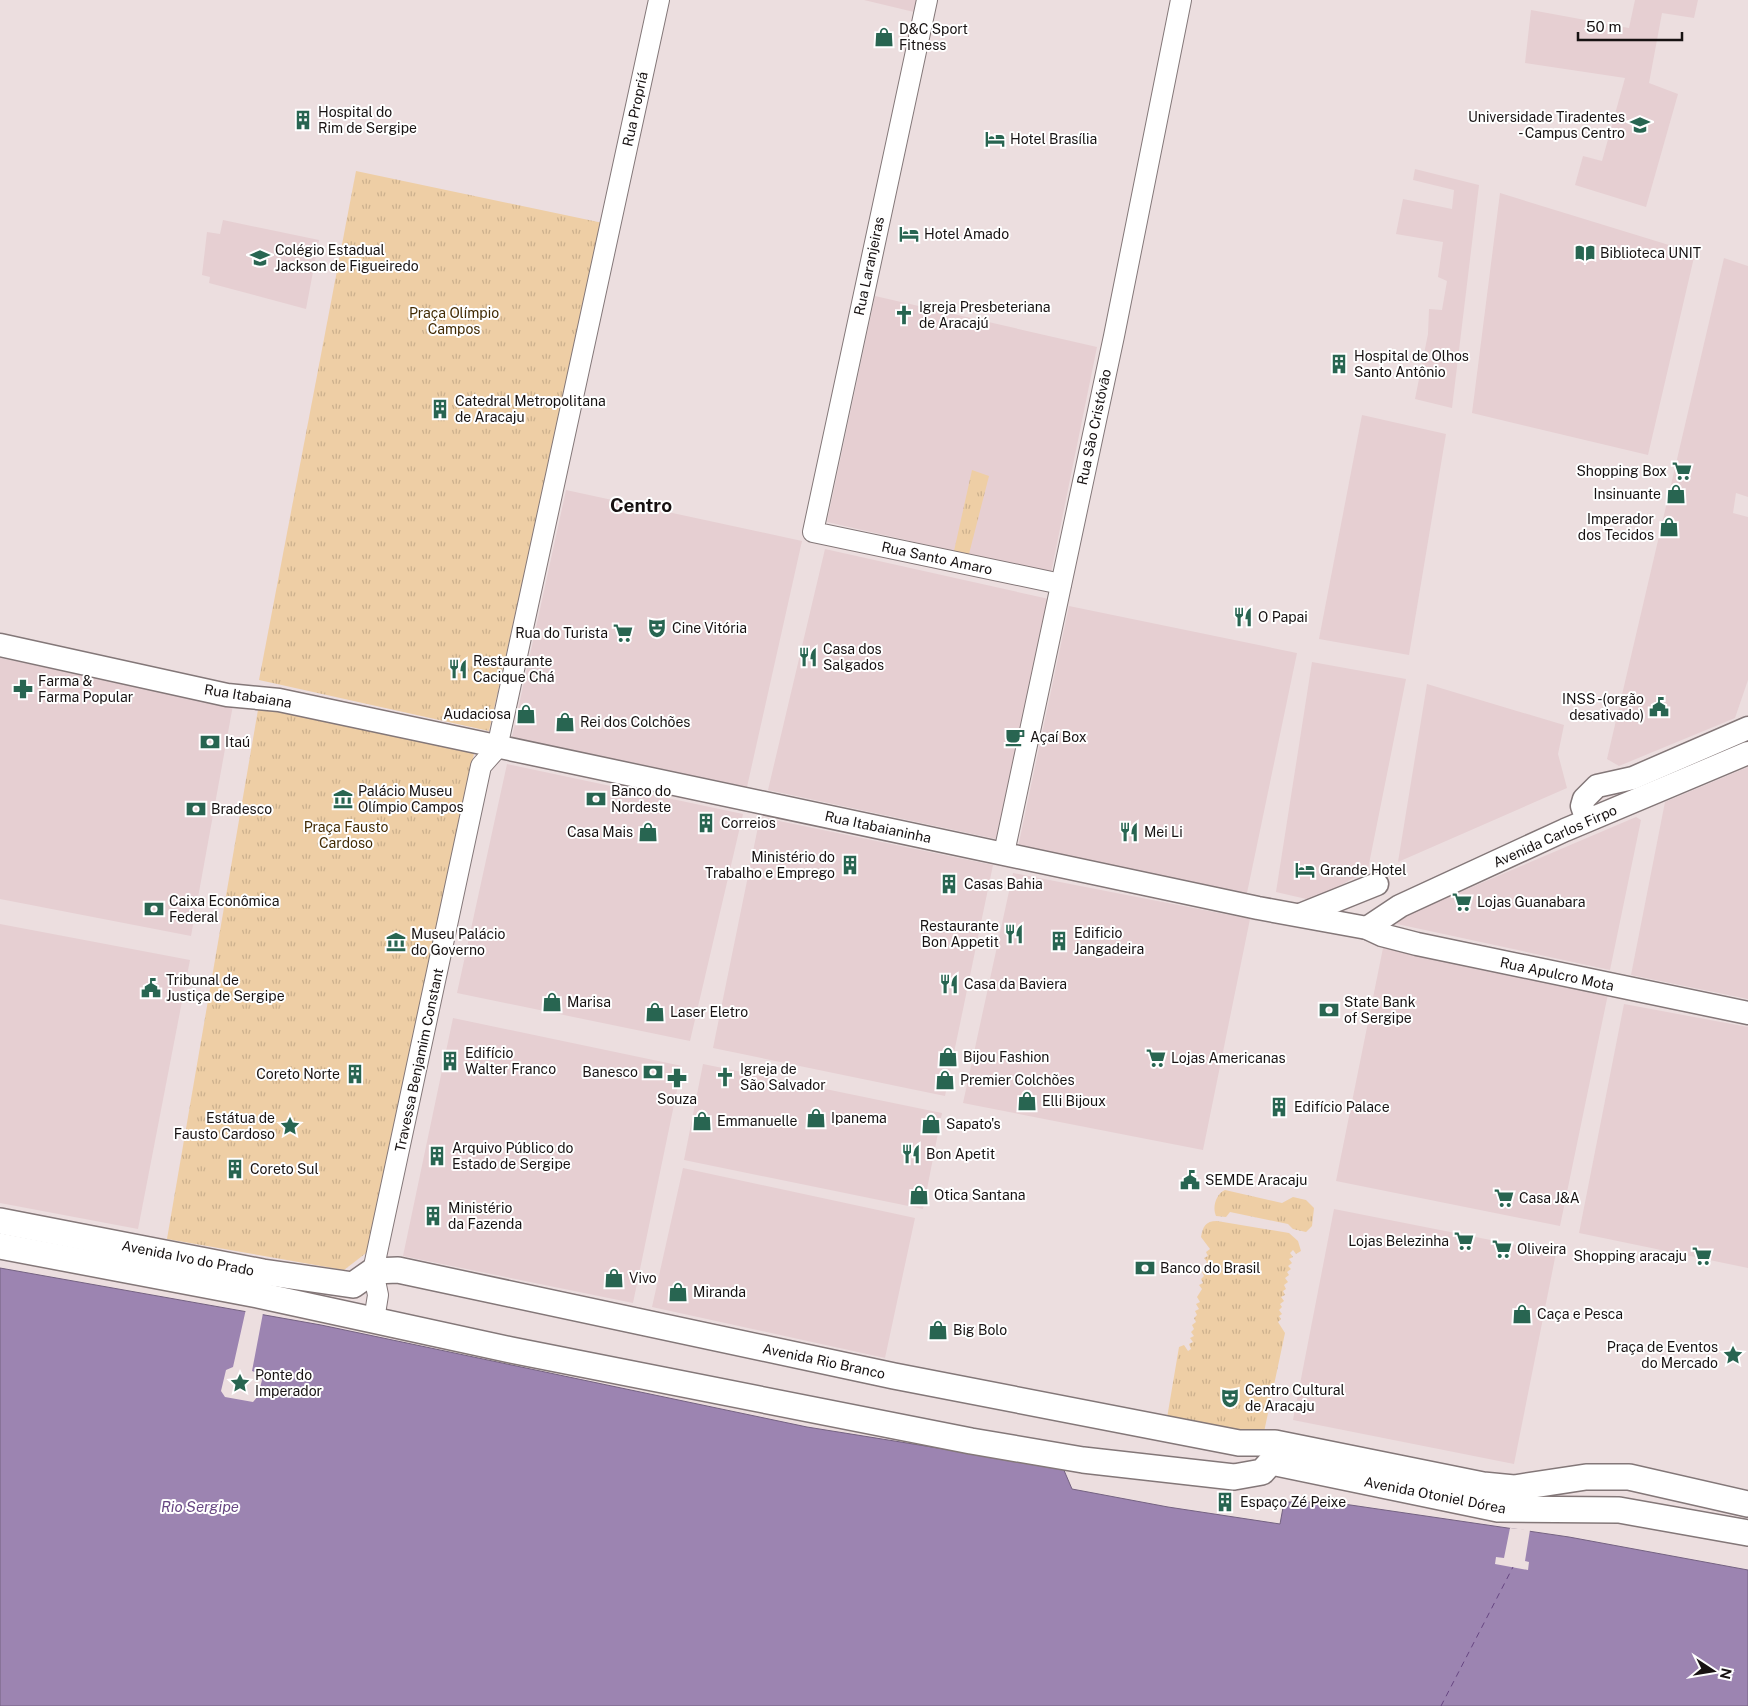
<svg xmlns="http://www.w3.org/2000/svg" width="1748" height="1706" font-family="'Public Sans',sans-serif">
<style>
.built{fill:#e6cfd2}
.grass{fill:url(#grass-tufts)}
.water{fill:#9c84b1;stroke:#746281}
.pier{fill:#ecdedf}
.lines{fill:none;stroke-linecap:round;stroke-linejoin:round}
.ferry{stroke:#674682;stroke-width:1;stroke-dasharray:6 5;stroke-linecap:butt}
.tertiary-casing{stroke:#837778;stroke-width:22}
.secondary-casing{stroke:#837778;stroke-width:25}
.primary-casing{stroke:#837778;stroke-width:28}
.tertiary{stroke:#fff;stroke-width:20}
.secondary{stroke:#fff;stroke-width:22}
.primary{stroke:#fff;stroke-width:25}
.labels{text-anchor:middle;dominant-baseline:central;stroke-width:4;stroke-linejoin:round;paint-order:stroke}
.poi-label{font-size:14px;fill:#171212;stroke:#fff;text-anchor:start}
.street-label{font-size:14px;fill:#171212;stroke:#fff}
.park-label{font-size:14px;fill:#422b05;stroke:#fff}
.water-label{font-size:15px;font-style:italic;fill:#674682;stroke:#fff}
.district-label{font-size:19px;font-weight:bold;fill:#171212;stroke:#fff}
</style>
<defs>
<pattern id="grass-tufts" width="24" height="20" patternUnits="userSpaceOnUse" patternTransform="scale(1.25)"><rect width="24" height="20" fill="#eecea5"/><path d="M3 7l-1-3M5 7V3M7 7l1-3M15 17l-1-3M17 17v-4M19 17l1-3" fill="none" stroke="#cbb08d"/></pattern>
</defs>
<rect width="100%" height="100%" fill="#ecdedf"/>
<g class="built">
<polygon points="864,0 917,0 914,12"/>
<polygon points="1635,0 1698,0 1694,18 1662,13 1649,83 1678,94 1646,207 1575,185 1583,156 1602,161 1625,78 1525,63 1531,10 1629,28"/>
<polygon points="1415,169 1479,185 1452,408 1415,399 1428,334 1429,309 1442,310 1447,281 1438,277 1443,242 1396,234 1403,199 1452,209 1454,190 1413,180"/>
<polygon points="1500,193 1695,253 1648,455 1472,413"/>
<polygon points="223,220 319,240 306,309 209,283 210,277 202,275 207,232 220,234"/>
<polygon points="1724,258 1748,266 1748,497 1736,493 1733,513 1748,517 1748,680 1735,718 1619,766 1607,759"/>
<polygon points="875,296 1097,347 1051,573 827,522"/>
<polygon points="1362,415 1446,434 1409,655 1319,639"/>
<polygon points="566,490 802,541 747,787 512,737"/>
<polygon points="825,549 1049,599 996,839 768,790"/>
<polygon points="1069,606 1297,653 1247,893 1018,847"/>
<polygon points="0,658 233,705 191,936 0,899"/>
<polygon points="1312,662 1406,679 1368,869 1315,901 1276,892"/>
<polygon points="1427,684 1564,725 1558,754 1567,788 1398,862"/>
<polygon points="507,764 743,814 690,1041 457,993"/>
<polygon points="1748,767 1748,999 1631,975 1665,802"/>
<polygon points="760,817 993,865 945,1096 713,1048"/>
<polygon points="1636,817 1641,820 1610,970 1397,924 1399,918"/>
<polygon points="1013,873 1250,919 1203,1150 963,1103"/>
<polygon points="0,924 190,960 138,1229 0,1203"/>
<polygon points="1383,948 1608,994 1560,1226 1336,1181"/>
<polygon points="1624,1004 1748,1027 1748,1268 1579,1233"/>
<polygon points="453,1018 682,1066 633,1303 403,1256"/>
<polygon points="703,1064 942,1113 923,1209 684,1160"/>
<polygon points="683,1168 915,1218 885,1358 652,1307"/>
<polygon points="1334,1209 1556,1253 1514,1464 1293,1420"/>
</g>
<g class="grass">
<polygon points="356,171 603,223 489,731 259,680"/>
<polygon points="972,470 989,476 969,554 954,551"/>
<polygon points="259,704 475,749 370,1250 344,1270 167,1239"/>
<path d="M1225,1190l57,13 11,-6 13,3 8,8 -2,18 -6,6 -13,-3 -5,-5 -58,-12 -4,5 -10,-1c-4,-9 0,-22 9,-26z"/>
<path d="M1217,1221l72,12 9,8 3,10 -5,3 -3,-4 -3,3 3,4 -4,2 3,4 -4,3 3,3 -4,3 2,3 -4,3 3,4 -4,3 2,4 -3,2 2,4 -4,2 3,4 -4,3 2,3 -3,3 3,4 -3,2 2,3 -3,3 7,11 -21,99 -4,5 -93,-19 12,-71 5,-2 4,6 3,-2 -2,-5 4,-2 -3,-4 4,-2 -3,-4 3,-3 -2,-4 4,-3 -2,-4 3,-3 -2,-4 4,-2 -3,-5 4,-2 -3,-5 5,-8 -3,-4 4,-2 -2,-4 3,-3 -2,-4 3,-2 -2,-4 4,-4 -3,-4 4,-2 -2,-4 4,-3 -9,-12c2,-10 4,-16 16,-16z"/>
</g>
<polygon class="water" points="0,1268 321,1325 807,1427 1063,1468 1072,1489 1168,1507 1280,1524 1284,1502 1330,1502 1569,1537 1748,1570 1748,1706 0,1706"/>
<g class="pier">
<polygon points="246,1309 263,1313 252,1371 260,1374 262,1380 258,1396 253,1402 225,1397 221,1391 226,1370 233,1367"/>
<polygon points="1510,1528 1530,1530 1525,1561 1529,1562 1528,1570 1495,1564 1496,1557 1504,1558"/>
</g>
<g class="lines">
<polyline class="ferry" points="1441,1706 1513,1567"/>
<defs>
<g id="tertiary">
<polyline points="927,0 813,532 1061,584"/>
<polyline points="1004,853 1114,336 1181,0"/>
<polyline points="374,1320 378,1295 373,1271 481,766 497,748 659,0"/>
</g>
<g id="secondary">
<polyline points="0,645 227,695 279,700 1258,908 1367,928 1382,935 1417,944 1748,1013"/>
<polyline points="1587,820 1582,806 1584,799 1597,786 1633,778 1748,728"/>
<polyline points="1300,915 1377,884"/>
<polyline points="1367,928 1400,906 1565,830 1748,753"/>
</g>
<g id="primary">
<polyline points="0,1221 263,1272 353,1285 373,1271 398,1270 894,1376 1239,1443 1275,1443 1483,1485 1514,1488 1586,1477 1629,1477 1748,1504"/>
<polyline points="0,1246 258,1295 511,1350 971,1441 1083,1460 1234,1477 1262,1472 1271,1462 1498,1509 1619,1510 1748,1533"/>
</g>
</defs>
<use href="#tertiary" class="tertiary-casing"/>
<use href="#secondary" class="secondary-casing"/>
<use href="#primary" class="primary-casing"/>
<use href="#tertiary" class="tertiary"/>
<use href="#secondary" class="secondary"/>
<use href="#primary" class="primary"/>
</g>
<defs>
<symbol id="shop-bare" viewBox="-9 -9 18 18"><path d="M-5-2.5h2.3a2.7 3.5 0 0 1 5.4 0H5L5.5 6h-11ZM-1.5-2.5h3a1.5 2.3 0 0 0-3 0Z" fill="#286551" stroke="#fff" stroke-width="2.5" paint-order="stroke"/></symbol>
<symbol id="building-bare" viewBox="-9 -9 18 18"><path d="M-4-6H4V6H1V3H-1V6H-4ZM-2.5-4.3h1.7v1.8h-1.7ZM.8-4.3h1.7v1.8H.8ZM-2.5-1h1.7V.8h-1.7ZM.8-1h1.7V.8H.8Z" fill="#286551" stroke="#fff" stroke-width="2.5" paint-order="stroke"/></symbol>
<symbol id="university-bare" viewBox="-9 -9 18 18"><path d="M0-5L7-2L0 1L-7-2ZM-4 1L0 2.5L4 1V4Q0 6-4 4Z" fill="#286551" stroke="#fff" stroke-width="2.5" paint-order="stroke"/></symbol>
<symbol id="hotel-bare" viewBox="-9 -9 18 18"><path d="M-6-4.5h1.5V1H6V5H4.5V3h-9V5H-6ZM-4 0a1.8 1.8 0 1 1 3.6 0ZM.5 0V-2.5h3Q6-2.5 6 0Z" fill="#286551" stroke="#fff" stroke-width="2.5" paint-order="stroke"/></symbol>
<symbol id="library-bare" viewBox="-9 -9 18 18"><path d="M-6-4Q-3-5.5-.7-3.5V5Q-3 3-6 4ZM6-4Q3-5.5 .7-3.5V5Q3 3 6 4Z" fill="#286551" stroke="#fff" stroke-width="2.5" paint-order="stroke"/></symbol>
<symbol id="school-bare" viewBox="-9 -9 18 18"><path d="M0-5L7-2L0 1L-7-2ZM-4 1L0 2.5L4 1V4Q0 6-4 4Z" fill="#286551" stroke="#fff" stroke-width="2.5" paint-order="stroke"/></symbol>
<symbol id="church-bare" viewBox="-9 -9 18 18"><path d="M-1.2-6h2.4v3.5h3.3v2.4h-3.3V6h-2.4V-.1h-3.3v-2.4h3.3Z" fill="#286551" stroke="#fff" stroke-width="2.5" paint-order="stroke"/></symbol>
<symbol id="supermarket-bare" viewBox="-9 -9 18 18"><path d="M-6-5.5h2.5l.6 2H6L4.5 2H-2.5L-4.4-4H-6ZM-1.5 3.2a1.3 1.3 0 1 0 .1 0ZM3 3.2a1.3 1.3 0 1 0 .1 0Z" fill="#286551" stroke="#fff" stroke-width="2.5" paint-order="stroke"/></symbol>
<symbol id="restaurant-bare" viewBox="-9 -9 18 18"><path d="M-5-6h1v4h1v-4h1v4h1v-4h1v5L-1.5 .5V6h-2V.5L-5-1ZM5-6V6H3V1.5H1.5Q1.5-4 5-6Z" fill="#286551" stroke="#fff" stroke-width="2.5" paint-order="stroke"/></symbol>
<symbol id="theatre-bare" viewBox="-9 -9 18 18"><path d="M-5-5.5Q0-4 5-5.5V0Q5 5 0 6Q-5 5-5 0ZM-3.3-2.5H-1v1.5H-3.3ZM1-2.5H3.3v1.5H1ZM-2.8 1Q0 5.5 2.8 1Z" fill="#286551" stroke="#fff" stroke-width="2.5" paint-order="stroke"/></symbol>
<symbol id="pharmacy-bare" viewBox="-9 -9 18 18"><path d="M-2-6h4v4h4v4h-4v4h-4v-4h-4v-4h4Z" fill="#286551" stroke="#fff" stroke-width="2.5" paint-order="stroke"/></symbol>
<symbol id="civic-bare" viewBox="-9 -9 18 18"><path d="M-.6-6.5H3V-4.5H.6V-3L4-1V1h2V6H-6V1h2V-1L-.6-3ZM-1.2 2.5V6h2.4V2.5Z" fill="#286551" stroke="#fff" stroke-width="2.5" paint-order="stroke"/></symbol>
<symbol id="cafe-bare" viewBox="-9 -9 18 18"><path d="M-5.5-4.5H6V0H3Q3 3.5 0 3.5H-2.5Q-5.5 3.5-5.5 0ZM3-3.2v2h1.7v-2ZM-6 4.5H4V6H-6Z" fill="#286551" stroke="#fff" stroke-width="2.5" paint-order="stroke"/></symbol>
<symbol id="bank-bare" viewBox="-9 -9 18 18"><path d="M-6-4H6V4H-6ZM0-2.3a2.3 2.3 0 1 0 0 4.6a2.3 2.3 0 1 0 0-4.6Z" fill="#286551" stroke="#fff" stroke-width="2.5" paint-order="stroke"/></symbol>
<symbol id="museum-bare" viewBox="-9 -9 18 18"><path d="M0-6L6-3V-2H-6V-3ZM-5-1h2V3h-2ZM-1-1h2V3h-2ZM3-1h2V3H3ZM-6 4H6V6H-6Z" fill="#286551" stroke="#fff" stroke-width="2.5" paint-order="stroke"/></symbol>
<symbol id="sight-bare" viewBox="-9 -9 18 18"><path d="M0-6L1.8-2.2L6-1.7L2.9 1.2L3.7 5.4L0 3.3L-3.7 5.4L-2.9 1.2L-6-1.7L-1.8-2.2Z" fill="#286551" stroke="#fff" stroke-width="2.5" paint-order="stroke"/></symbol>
</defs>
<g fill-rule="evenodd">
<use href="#shop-bare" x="870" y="23" width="28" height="28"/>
<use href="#building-bare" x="289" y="106" width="28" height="28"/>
<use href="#university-bare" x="1626" y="111" width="28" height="28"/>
<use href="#hotel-bare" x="981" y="125" width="28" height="28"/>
<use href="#hotel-bare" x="895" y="220" width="28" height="28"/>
<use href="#library-bare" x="1571" y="239" width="28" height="28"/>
<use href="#school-bare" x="246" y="244" width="28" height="28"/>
<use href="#church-bare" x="890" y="301" width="28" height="28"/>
<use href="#building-bare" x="1325" y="350" width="28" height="28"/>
<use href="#building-bare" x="426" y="395" width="28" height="28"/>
<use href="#supermarket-bare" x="1668" y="457" width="28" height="28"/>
<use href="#shop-bare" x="1662" y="480" width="28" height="28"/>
<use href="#shop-bare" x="1655" y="513" width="28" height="28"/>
<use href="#restaurant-bare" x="1229" y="603" width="28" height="28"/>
<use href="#theatre-bare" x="643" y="614" width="28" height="28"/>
<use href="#supermarket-bare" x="609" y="619" width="28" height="28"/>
<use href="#restaurant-bare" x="794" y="643" width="28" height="28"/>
<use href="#restaurant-bare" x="444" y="655" width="28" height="28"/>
<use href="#pharmacy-bare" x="9" y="675" width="28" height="28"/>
<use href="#civic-bare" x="1645" y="693" width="28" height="28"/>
<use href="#shop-bare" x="512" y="700" width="28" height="28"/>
<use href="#shop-bare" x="551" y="708" width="28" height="28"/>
<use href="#cafe-bare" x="1001" y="723" width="28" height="28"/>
<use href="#bank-bare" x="196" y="728" width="28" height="28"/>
<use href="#museum-bare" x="329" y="785" width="28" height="28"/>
<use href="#bank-bare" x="582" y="785" width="28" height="28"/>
<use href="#bank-bare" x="182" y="795" width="28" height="28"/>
<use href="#building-bare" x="692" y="809" width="28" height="28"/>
<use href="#shop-bare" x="634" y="818" width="28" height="28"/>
<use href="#restaurant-bare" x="1115" y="818" width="28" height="28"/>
<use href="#building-bare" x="836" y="851" width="28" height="28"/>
<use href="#hotel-bare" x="1291" y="856" width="28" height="28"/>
<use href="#building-bare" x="935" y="870" width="28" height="28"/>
<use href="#supermarket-bare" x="1448" y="888" width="28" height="28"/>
<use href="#bank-bare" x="140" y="895" width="28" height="28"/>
<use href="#restaurant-bare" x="1000" y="920" width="28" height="28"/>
<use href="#building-bare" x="1045" y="927" width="28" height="28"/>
<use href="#museum-bare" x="382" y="928" width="28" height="28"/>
<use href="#restaurant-bare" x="935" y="970" width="28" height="28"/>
<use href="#civic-bare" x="137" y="974" width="28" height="28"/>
<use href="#shop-bare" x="538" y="988" width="28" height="28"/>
<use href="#bank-bare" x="1315" y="996" width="28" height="28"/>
<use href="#shop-bare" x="641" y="998" width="28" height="28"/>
<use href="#shop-bare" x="934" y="1043" width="28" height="28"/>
<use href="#supermarket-bare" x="1142" y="1044" width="28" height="28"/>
<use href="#building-bare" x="436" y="1047" width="28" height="28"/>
<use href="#bank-bare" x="639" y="1058" width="28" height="28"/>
<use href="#building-bare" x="341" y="1060" width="28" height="28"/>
<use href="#church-bare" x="711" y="1063" width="28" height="28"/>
<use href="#pharmacy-bare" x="663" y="1064" width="28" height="28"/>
<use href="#shop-bare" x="931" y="1066" width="28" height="28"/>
<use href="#shop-bare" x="1013" y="1087" width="28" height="28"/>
<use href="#building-bare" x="1265" y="1093" width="28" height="28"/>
<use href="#shop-bare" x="802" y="1104" width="28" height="28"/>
<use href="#shop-bare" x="688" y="1107" width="28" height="28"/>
<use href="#shop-bare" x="917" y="1110" width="28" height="28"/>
<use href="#sight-bare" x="276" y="1112" width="28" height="28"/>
<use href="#restaurant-bare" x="897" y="1140" width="28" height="28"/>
<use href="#building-bare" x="423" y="1142" width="28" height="28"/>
<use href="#building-bare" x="221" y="1155" width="28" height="28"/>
<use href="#civic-bare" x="1176" y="1166" width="28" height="28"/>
<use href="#shop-bare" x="905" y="1181" width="28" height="28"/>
<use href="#supermarket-bare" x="1490" y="1184" width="28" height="28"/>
<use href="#building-bare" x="419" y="1202" width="28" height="28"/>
<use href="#supermarket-bare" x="1450" y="1227" width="28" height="28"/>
<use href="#supermarket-bare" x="1488" y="1235" width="28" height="28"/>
<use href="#supermarket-bare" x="1688" y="1242" width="28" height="28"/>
<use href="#bank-bare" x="1131" y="1254" width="28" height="28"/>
<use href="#shop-bare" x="600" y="1264" width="28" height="28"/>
<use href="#shop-bare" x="664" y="1278" width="28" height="28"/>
<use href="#shop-bare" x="1508" y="1300" width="28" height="28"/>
<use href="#shop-bare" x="924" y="1316" width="28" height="28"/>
<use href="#sight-bare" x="1719" y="1341" width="28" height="28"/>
<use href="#sight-bare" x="226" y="1369" width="28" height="28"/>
<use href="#theatre-bare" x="1216" y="1384" width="28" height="28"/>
<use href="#building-bare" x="1211" y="1488" width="28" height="28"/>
</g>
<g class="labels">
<g class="poi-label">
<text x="899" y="29">D&amp;C Sport<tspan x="899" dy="16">Fitness</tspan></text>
<text x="318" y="112">Hospital do<tspan x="318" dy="16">Rim de Sergipe</tspan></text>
<text x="1625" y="117" text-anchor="end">Universidade Tiradentes<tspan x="1625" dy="16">- Campus Centro</tspan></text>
<text x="1010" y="139">Hotel Brasília</text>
<text x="924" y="234">Hotel Amado</text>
<text x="275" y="250">Colégio Estadual<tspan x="275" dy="16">Jackson de Figueiredo</tspan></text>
<text x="1600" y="253">Biblioteca UNIT</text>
<text x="919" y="307">Igreja Presbeteriana<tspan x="919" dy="16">de Aracajú</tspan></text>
<text x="1354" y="356">Hospital de Olhos<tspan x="1354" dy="16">Santo Antônio</tspan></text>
<text x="455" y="401">Catedral Metropolitana<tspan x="455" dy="16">de Aracaju</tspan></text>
<text x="1667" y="471" text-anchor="end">Shopping Box</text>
<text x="1661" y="494" text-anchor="end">Insinuante</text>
<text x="1654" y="519" text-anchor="end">Imperador<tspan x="1654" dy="16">dos Tecidos</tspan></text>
<text x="1258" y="617">O Papai</text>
<text x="672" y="628">Cine Vitória</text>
<text x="608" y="633" text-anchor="end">Rua do Turista</text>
<text x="823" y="649">Casa dos<tspan x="823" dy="16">Salgados</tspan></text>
<text x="473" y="661">Restaurante<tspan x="473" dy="16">Cacique Chá</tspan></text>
<text x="38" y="681">Farma &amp;<tspan x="38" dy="16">Farma Popular</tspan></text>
<text x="1644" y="699" text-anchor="end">INSS -(orgão<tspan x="1644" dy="16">desativado)</tspan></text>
<text x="511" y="714" text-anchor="end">Audaciosa</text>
<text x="580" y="722">Rei dos Colchões</text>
<text x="1030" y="737">Açaí Box</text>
<text x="225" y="742">Itaú</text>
<text x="358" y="791">Palácio Museu<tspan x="358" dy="16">Olímpio Campos</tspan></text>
<text x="611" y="791">Banco do<tspan x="611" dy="16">Nordeste</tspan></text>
<text x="211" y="809">Bradesco</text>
<text x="721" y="823">Correios</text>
<text x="633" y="832" text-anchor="end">Casa Mais</text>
<text x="1144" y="832">Mei Li</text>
<text x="835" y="857" text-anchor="end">Ministério do<tspan x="835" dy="16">Trabalho e Emprego</tspan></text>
<text x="1320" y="870">Grande Hotel</text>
<text x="964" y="884">Casas Bahia</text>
<text x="169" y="901">Caixa Econômica<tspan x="169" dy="16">Federal</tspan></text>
<text x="1477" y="902">Lojas Guanabara</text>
<text x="999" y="926" text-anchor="end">Restaurante<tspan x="999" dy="16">Bon Appetit</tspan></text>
<text x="1074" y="933">Edificio<tspan x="1074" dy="16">Jangadeira</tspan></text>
<text x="411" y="934">Museu Palácio<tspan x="411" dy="16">do Governo</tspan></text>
<text x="166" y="980">Tribunal de<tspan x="166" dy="16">Justiça de Sergipe</tspan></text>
<text x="964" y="984">Casa da Baviera</text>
<text x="567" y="1002">Marisa</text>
<text x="1344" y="1002">State Bank<tspan x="1344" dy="16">of Sergipe</tspan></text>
<text x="670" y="1012">Laser Eletro</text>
<text x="465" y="1053">Edifício<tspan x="465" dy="16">Walter Franco</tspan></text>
<text x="963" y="1057">Bijou Fashion</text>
<text x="1171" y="1058">Lojas Americanas</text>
<text x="740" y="1069">Igreja de<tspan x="740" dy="16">São Salvador</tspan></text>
<text x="638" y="1072" text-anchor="end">Banesco</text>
<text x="340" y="1074" text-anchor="end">Coreto Norte</text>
<text x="960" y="1080">Premier Colchões</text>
<text x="677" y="1099" text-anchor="middle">Souza</text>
<text x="1042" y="1101">Elli Bijoux</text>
<text x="1294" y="1107">Edifício Palace</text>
<text x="275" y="1118" text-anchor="end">Estátua de<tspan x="275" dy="16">Fausto Cardoso</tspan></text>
<text x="831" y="1118">Ipanema</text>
<text x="717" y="1121">Emmanuelle</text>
<text x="946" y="1124">Sapato's</text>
<text x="452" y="1148">Arquivo Público do<tspan x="452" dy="16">Estado de Sergipe</tspan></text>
<text x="926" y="1154">Bon Apetit</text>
<text x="250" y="1169">Coreto Sul</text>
<text x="1205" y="1180">SEMDE Aracaju</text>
<text x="934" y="1195">Otica Santana</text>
<text x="1519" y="1198">Casa J&amp;A</text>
<text x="448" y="1208">Ministério<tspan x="448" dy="16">da Fazenda</tspan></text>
<text x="1449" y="1241" text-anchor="end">Lojas Belezinha</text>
<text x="1517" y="1249">Oliveira</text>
<text x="1687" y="1256" text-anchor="end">Shopping aracaju</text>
<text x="1160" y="1268">Banco do Brasil</text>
<text x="629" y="1278">Vivo</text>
<text x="693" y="1292">Miranda</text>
<text x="1537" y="1314">Caça e Pesca</text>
<text x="953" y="1330">Big Bolo</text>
<text x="1718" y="1347" text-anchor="end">Praça de Eventos<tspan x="1718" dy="16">do Mercado</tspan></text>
<text x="255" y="1375">Ponte do<tspan x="255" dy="16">Imperador</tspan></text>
<text x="1245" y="1390">Centro Cultural<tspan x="1245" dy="16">de Aracaju</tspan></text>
<text x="1240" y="1502">Espaço Zé Peixe</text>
</g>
<g class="street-label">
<text transform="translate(635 109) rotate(-78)">Rua Propriá</text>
<text transform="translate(869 266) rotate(-78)">Rua Laranjeiras</text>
<text transform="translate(1094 427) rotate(-78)">Rua São Cristóvão</text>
<text transform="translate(937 558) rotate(12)">Rua Santo Amaro</text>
<text transform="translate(248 696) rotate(9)">Rua Itabaiana</text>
<text transform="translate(878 827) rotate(12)">Rua Itabaianinha</text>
<text transform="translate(1555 836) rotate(-24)">Avenida Carlos Firpo</text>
<text transform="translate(1557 974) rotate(12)">Rua Apulcro Mota</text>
<text transform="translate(419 1060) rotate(-78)">Travessa Benjamim Constant</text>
<text transform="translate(188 1258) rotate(11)">Avenida Ivo do Prado</text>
<text transform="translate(824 1361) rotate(12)">Avenida Rio Branco</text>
<text transform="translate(1435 1495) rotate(11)">Avenida Otoniel Dórea</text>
</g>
<g class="park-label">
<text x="454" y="313">Praça Olímpio<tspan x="454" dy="16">Campos</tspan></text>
<text x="346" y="827">Praça Fausto<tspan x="346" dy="16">Cardoso</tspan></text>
</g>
<g class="water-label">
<text x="200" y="1506">Rio Sergipe</text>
</g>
<g class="district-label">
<text x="641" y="505">Centro</text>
</g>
</g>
<g transform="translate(1713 1671) rotate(102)" stroke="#ffffff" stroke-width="4" paint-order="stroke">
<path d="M0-4L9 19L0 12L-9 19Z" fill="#171212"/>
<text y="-8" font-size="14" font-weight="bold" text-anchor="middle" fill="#171212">N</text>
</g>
<path d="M1578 32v8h104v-8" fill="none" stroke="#171212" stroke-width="2.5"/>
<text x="1586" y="32" font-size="15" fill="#171212" stroke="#ffffff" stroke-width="4" paint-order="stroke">50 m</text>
</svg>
